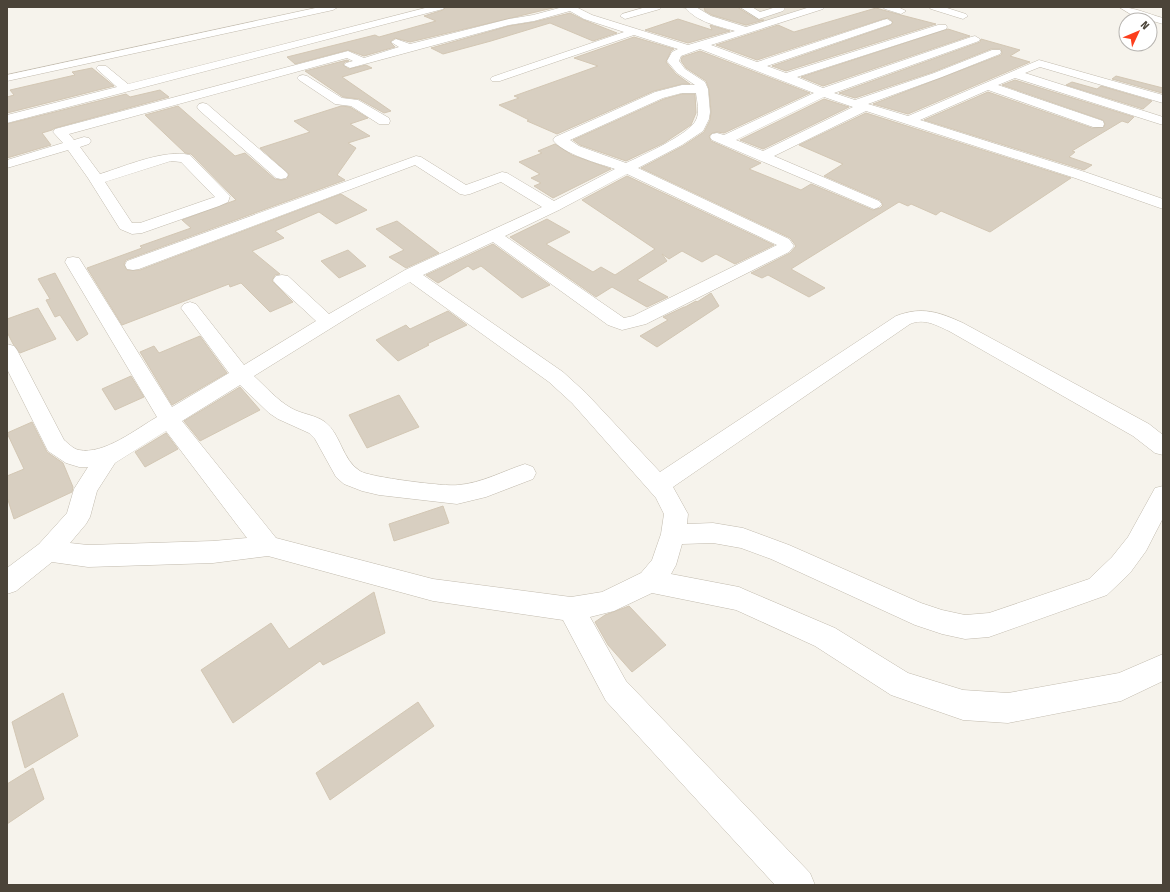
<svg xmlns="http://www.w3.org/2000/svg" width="1170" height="892" font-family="'Fira Sans Condensed',sans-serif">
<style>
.residential{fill:#eae5da}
.building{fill:#d8cfc1;stroke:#d3c7b4}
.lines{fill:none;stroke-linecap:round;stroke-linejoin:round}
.minor-casing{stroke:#c2bbae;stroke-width:1}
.minor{fill:#fff;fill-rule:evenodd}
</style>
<rect width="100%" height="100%" fill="#f6f3ec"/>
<polygon class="residential" points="680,7 814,7 739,30"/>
<g class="building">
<polygon points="446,7 557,7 410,42 395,38 390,42 395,47 364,56 348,50 295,64 287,57 375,35 379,37 436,21 424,16 443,10"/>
<polygon points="704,7 737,7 758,20 764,20 746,25 712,15 705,11"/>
<polygon points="876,8 901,15 936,24 786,71 772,66 891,25 893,22 888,18 883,19 757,60 716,45 778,25 794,32"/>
<polygon points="570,13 584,20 617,33 593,41 550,23 491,41 443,54 431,48 509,26 534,22"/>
<polygon points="678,19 712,30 710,25 730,31 688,43 645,30"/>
<polygon points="948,29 970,36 823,86 801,77"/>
<polygon points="634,37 674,49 671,51 666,62 676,74 690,84 682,84 654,91 557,134 527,121 529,120 499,105 519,98 514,96 598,66 574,58"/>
<polygon points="981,39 1020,50 1010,56 1030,62 908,114 873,104 1001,55 1002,53 1001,49 991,49 933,72 855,98 839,93 980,42"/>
<polygon points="700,51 810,93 724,133 717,132 712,133 709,136 711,141 761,163 749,169 801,190 811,184 873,210 880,208 883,205 880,200 824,176 843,164 799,145 866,113 1071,178 990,232 941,211 936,215 911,204 908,206 899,202 791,269 825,288 809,297 768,275 762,278 751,273 790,253 796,246 790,238 641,168 683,146 704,132 710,120 711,112 709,89 706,81 686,68 681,61 682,57"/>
<polygon points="347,60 349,61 345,62 343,65 349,69 366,65 372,68 342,77 391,111 384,113 359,99 343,97 305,71"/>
<polygon points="92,68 114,86 7,113 7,97 14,95 10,90 75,75 72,72"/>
<polygon points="1116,76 1163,88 1163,92 1162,93 1112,79"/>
<polygon points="1015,80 1134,117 1128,123 1122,121 1072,151 1075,152 1069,157 1092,165 1084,170 924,120 988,92 1092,128 1104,127 1105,124 1103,120 1002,85"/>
<polygon points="1072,82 1097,89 1101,86 1152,101 1143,109 1066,85"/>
<polygon points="160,90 169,97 55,128 52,130 42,133 51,145 7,158 7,124 126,94 130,97"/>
<polygon points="682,94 695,94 696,113 691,125 664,143 626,161 580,145 573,140 664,99"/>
<polygon points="824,99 849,107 763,149 740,140"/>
<polygon points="178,106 235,156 245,153 275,179 281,180 287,179 289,174 260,148 310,132 294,121 341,106 350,107 368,118 350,124 370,136 348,143 356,148 337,175 345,180 126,260 124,264 127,270 140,270 341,194 367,210 336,224 319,212 275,231 284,238 252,251 280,274 275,275 272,281 293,302 270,312 241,283 230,287 229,284 122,325 87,268 142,248 140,246 191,228 182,220 236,200 191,154 185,153 145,115"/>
<polygon points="555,144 572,155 611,169 553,198 534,186 541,183 531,178 540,174 519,162 542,153 538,151"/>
<polygon points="627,176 774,245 735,264 716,254 702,262 682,251 669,259 662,254 667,261 637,280 668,297 647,307 612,287 596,297 510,237 547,219 570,232 546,244 593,272 601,267 615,275 655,249 582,200"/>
<polygon points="397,221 439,253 406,268 389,257 404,250 376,229"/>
<polygon points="493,244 550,285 522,298 481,266 473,270 468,266 438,283 426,275"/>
<polygon points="348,250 366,266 339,278 321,261"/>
<polygon points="55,273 88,334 77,341 60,315 55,317 46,300 50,299 38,279"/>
<polygon points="711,293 719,306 657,347 640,336 668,320 663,317 684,307 685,307 696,301 697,302"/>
<polygon points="38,308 56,339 20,353 13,344 7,332 7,319"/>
<polygon points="448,311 467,325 427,344 429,345 398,361 376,340 406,325 410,329"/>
<polygon points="200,336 227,373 172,405 140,352 154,346 159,353"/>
<polygon points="131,376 144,397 115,410 102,389"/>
<polygon points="240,387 260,410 200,441 184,421"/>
<polygon points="399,395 419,427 367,448 349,415"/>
<polygon points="32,422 47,452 63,463 73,487 72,492 14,519 7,497 7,476 24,469 7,433"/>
<polygon points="166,433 178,449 145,467 135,452"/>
<polygon points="443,506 449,523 394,541 389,524"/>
<polygon points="374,592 385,633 323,665 320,661 233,723 201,670 271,623 289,649"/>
<polygon points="629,606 666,645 632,672 608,645 595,622 605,615"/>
<polygon points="63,693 78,736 25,768 12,722"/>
<polygon points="418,702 434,726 330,800 316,773"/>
<polygon points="33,768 44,799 7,824 7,784"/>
</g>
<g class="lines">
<defs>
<g id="minor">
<polygon points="320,7 338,7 333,10 7,81 7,75"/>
<polygon points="429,7 445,7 443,9 7,123 7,115 117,87 98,70 96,68 98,66 106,66 128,84"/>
<path d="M563,7h13l16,8 96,30 47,-14c-17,-5 -39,-9 -50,-24h11l15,9 35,11 64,-20h15l-2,2 -112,36 46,17 126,-42 4,-1 5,3 -1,2 -124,42 19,7 152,-48h8l1,2 -1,2 -149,48 26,11 148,-51 4,-1 5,3 -1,2 -145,52 21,7 79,-27 58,-23h8l1,2 -1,2 -58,23 -74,27 40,12 131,-56 124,35v8l-123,-36 -15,6 138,44v8l-148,-47 -17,7 105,36 1,3 -1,3h-10l-105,-37 -68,30 165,52 78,27v10l-88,-31 -209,-67 -92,45 105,45 3,3 -3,3 -5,2 -162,-69 -2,-3 2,-3 5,-1 7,2 90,-42 -114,-44 -19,7 -2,5 6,8 20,13 3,7 2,23 -1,7 -6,12 -21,14 -44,23 151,71 5,7 -5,6 -143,72 -24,6 -14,-5 -115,-83 -70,33 140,97 23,21 74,79 236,-156c26,-10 43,-4 67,7l186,101 14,11v20l-8,-2 -22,-17 -184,-105c-13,-6 -25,-13 -39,-7l-237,163 15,27 -1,10 26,-1 30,5 46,17 132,58 21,7 23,5 24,-2 100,-34 23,-22 16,-20 27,-49 8,-2v32l-17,33 -16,22 -23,22 -118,42 -24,2 -23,-5 -27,-9 -144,-66 -30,-11 -28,-5 -31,1 -6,21 -5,9 68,13 9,4 87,37 73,45 55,17 45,3 111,-20 44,-19v27l-42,20 -113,22 -45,-3 -72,-25 -76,-49 -79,-36 -84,-17 -38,18 -24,6 36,64 184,192 5,12h-40l-169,-184 -43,-81 -130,-19 -165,-45 -55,7 -125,4 -36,-5 -36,29 -9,3v-26l32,-24 28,-31 7,-24 14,-22h-9l-13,-4 -18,-12 -41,-82v-25l7,2 3,4 47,90c4,3 9,9 15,10 25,5 57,-21 78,-33l-92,-155 2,-4 6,-1 6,1 93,149 57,-34 -48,-65 3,-4 6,-2 6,2 48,61 72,-44 -40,-37 -3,-4 3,-4 6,-1 6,1 41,38 76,-44 137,-63 -41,-25 -31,12 -5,1 -5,-1 -45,-29 -276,104 -6,1 -6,-1 -2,-4 2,-4 289,-105 5,1 45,28 36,-13 5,1 47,28 61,-32c-17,-6 -52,-15 -62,-29l2,-3 100,-45 27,-7h13l-18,-12 -10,-12 5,-9 6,-3 -44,-14 -134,46h-8l-2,-2 2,-2 132,-45 -40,-13 -14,-8 -36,10 -25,4 -159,43 -6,-3 2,-2 7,-2 -6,-3 -278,76 5,6 10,-3 5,1 2,3 -2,3 -9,3 20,27c26,-8 64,-25 90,-19l40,41 -2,6 -9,4 -77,27 -10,1 -12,-5 -32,-51 -20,-28 -61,18v-8l56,-17 -10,-11 2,-3 293,-78 16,7 35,-11 -8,-5 5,-3 14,5 99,-25 24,-4zM682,93h14c1,8 4,19 0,27 -6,14 -55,36 -70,43l-47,-17 -9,-6 93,-42zM824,97l29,10 -90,44 -27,-11zM171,161l10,1 34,35 -75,26h-8l-27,-41zM627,174l150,71 -144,71 -9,2 -119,-82 54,-26zM410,282l139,100 23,21 84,95 8,16 -3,20 -9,26 -11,13 -39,19 -31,5 -138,-18 -157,-41 -94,-117 58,-36 29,28 9,6 31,14 6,6 21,38 8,7 18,7 17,4 78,9 29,-7 47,-18 3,-6 -3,-6 -8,-3c-22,7 -43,19 -67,21 -11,2 -90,-8 -98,-14 -18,-11 -19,-37 -35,-49 -9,-7 -24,-8 -34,-14 -14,-8 -25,-21 -37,-32l103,-64zM166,431l81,107 -34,3 -125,4 -18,-2 16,-19 4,-7 7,-26 18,-28z"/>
<polygon points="646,7 662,7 660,9 625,19 620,16 622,14"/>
<polygon points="740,7 752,7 760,12 776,7 783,7 785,9 783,11 759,19"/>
<polygon points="883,7 898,7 906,11 901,14 885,9"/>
<polygon points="929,7 944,7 966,14 968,16 963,19 931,9"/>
<path d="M1119,7c15,0 29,7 44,11v6l-31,-9z"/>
<polygon points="303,75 307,76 342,98 358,100 389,118 390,121 389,124 379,124 351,106 335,104 299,80 297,78 299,76"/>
<polygon points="203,103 207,104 286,172 288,175 286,178 281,179 276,178 199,110 197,107 199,104"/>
</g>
</defs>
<use href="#minor" class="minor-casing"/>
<use href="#minor" class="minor"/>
</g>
<rect width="1170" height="892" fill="none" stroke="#4b4439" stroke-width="16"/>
<g transform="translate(1138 32) rotate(46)"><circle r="19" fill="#ffffff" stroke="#b7b4b0"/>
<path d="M0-3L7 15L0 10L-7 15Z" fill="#fc3f1d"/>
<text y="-6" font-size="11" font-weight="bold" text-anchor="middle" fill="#4b4439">N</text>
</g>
</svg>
